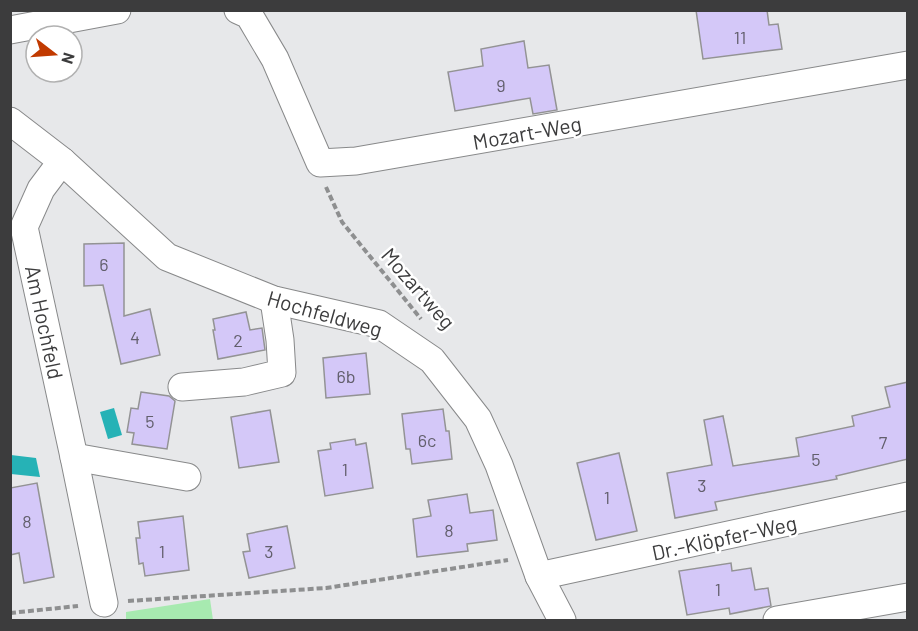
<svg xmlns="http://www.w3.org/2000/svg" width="918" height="631" font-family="Barlow,sans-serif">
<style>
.green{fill:#a7eab0}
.water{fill:#26b2b6}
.building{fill:#d4c8f8;stroke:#939394;stroke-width:1.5}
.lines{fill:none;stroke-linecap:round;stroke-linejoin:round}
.street-casing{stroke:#88898a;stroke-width:29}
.path{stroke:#8e8f90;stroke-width:4;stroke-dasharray:6 3;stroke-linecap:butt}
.street{stroke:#fff;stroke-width:27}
.labels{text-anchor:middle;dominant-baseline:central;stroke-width:5;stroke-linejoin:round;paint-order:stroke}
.number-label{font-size:18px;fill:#625f6c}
.street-label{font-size:21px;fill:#3c3c3d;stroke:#fff}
</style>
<rect width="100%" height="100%" fill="#e7e8ea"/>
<polygon class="green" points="210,599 213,620 126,620 126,612"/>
<g class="water">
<polygon points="114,408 122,435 108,439 100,412"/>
<polygon points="11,455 36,458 40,477 11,474"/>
</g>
<g class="building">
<polygon points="696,10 767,10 769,25 778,24 782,49 703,59"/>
<polygon points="524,41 528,68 549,65 557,110 533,114 530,98 455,111 448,72 483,66 481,49"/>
<polygon points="124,243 124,316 150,309 160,355 121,364 103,285 84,286 84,244"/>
<polygon points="246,312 250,330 262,328 265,350 218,359 213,330 215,330 213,319"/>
<polygon points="366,353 370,394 326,398 323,358"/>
<polygon points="908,382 908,459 836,476 837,479 715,502 717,510 675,518 667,473 712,465 704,420 723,416 733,466 799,456 796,438 854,426 852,416 890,407 885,387"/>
<polygon points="141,392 169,396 175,401 167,449 132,444 134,433 127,432 131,408 138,409"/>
<polygon points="443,409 446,431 449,431 452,459 412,464 410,449 406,449 402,414"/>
<polygon points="270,410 279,462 239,468 231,417"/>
<polygon points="355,439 356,445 366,443 373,488 325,496 318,451 331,449 330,443"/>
<polygon points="619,453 637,531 596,540 577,463"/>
<polygon points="37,483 54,577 24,583 19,553 10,555 10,488"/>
<polygon points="467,494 470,513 493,510 497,540 467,544 468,551 417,557 413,519 431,516 428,500"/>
<polygon points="183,516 189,570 145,576 143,563 139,564 136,538 140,538 138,522"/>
<polygon points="287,526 295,568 249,578 243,552 250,551 247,534"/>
<polygon points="731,563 732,571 751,568 755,590 768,588 771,606 730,614 729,608 687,615 679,571"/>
</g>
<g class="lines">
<defs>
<g id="street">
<polyline points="238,10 249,15 275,59 320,163 356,161 908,65"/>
<polyline points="10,30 117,10"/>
<polyline points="10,121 62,161 167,257 274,300 379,324 432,360 478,419 499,465 539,576 562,620"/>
<polyline points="62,161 41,189 24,227 74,457 104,603"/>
<polyline points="182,387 244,382 282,373 280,340 274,300"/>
<polyline points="74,457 187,477"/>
<polyline points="539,576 908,496"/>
<polyline points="777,620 908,597"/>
</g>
</defs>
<use href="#street" class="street-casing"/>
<g class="path">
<polyline points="326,187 342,222 421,319"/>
<polyline points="128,601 326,588 508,560"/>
<polyline points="10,613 78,606"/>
</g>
<use href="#street" class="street"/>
</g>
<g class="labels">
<g class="number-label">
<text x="740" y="37">11</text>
<text x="501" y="85">9</text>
<text x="104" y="264">6</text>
<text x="135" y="337">4</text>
<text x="238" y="340">2</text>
<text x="346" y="376">6b</text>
<text x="150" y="421">5</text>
<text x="427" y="440">6c</text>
<text x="883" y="442">7</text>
<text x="816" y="459">5</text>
<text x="345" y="469">1</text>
<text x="702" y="485">3</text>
<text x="607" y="497">1</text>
<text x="27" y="521">8</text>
<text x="449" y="530">8</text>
<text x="162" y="551">1</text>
<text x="269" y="551">3</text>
<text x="718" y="589">1</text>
</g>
<g class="street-label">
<text transform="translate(527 132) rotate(-10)">Mozart-Weg</text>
<text transform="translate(419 288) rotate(49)">Mozartweg</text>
<text transform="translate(325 313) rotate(16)">Hochfeldweg</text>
<text transform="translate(45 322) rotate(78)">Am Hochfeld</text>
<text transform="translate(724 537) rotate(-12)">Dr.-Klöpfer-Weg</text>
</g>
</g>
<rect width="918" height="631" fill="none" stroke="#3c3c3d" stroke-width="24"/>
<g transform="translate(54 54) rotate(107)"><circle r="28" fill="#ffffff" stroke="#b1b1b1" stroke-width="1.5"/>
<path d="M0-4.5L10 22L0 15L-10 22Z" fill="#c13a00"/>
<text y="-9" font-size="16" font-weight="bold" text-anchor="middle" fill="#3c3c3d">N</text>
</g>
</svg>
